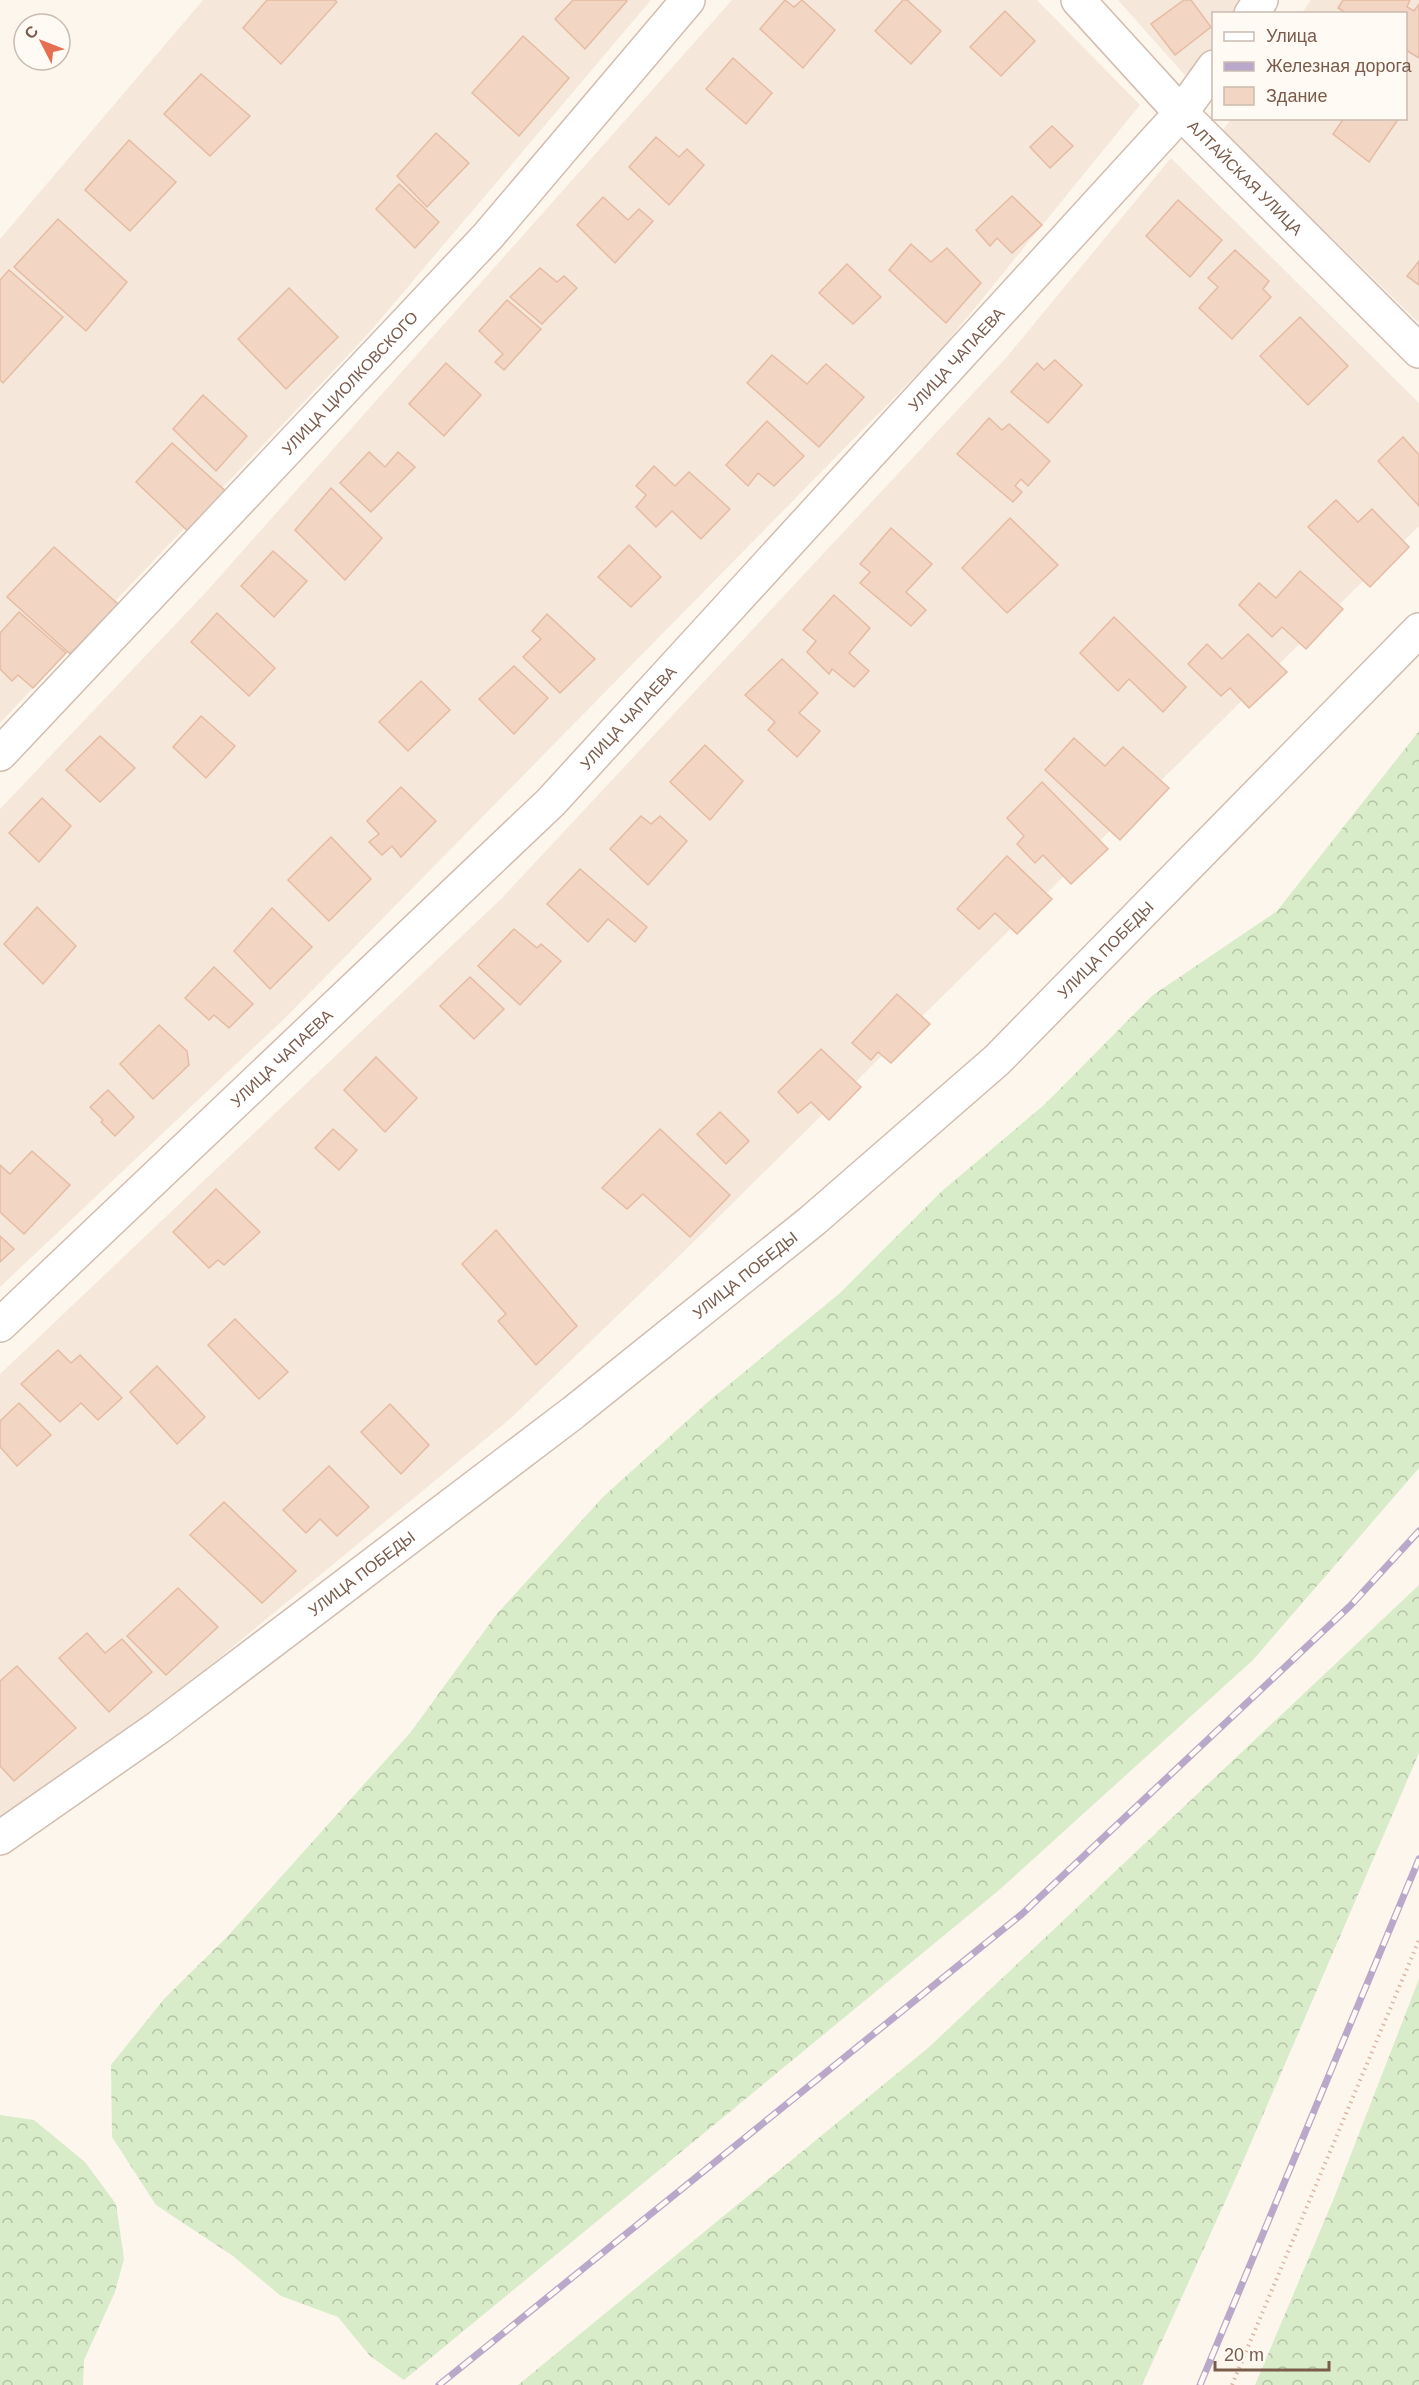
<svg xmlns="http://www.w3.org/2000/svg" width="1419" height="2385" font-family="Arial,sans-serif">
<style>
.residential{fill:#f5e8da}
.forest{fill:url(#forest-crowns)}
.building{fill:#f3d5c3;stroke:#e6bba3;stroke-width:1.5}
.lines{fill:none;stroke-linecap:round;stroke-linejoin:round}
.minor-casing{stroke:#d1beb0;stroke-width:36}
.path{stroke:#d9b8a5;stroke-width:4;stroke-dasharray:1.5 4.5;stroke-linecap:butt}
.minor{stroke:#fff;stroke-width:33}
.rail-casing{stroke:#b9a8c9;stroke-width:7}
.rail{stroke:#fffaf3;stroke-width:4.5;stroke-dasharray:14;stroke-linecap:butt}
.labels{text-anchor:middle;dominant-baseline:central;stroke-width:5;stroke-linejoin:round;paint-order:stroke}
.street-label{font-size:16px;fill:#7a5c4d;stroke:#fffaf3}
</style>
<defs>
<pattern id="forest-crowns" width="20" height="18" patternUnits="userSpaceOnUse" patternTransform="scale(1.5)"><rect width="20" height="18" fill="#d8ecc9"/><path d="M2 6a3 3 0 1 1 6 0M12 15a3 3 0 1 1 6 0" fill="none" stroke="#b4c2a5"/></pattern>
</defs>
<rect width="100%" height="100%" fill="#fdf6ec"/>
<g class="residential">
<polygon points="203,0 651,0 368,334 0,723 0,239"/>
<polygon points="732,0 1037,0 1140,105 939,352 285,1018 0,1287 0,809 207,591"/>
<polygon points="1118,0 1245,0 1236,13 1214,14 1213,48 1191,82"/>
<polygon points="1311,0 1419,0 1419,323 1222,131 1231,119 1406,118 1406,14 1302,13"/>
<polygon points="1171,158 1419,403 1419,526 672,1263 510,1419 0,1838 0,1374 501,899 1005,359"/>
</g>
<g class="forest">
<polygon points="1419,731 1419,1468 1253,1660 998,1891 404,2380 370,2356 338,2317 281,2296 233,2256 156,2205 112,2137 111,2065 164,1999 227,1937 410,1733 496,1615 603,1497 709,1401 840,1293 942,1191 1044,1105 1153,995 1277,911"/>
<polygon points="1419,1585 1419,1753 1238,2173 1142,2385 518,2385 928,2048"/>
<polygon points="1419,1979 1419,2385 1255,2385 1334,2198"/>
<polygon points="0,2115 34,2120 85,2162 116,2204 124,2259 115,2292 84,2360 83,2385 0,2385"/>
</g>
<g class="building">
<polygon points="267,0 334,0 337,2 281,64 243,28"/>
<polygon points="573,0 626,0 627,1 585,49 555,19"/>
<polygon points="785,0 794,7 802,0 835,30 803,68 760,29"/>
<polygon points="903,0 907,0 941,31 911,64 875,31"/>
<polygon points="1184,0 1191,0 1211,27 1175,55 1151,24"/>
<polygon points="1343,0 1410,0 1407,7 1414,11 1419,4 1419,58 1406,50 1406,14 1348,14 1338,8"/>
<polygon points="1005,11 1035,41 1001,76 970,47"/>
<polygon points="523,36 569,78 519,136 472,93"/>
<polygon points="733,58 772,93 746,124 706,89"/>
<polygon points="201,74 250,116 210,156 164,114"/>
<polygon points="1344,118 1399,118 1369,162 1333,134"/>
<polygon points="1052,126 1073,146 1050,168 1030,147"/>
<polygon points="436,133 469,163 427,207 397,176"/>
<polygon points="656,137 679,157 687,149 704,165 669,205 629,167"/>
<polygon points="129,140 176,182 130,231 85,190"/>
<polygon points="399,184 439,222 415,248 376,209"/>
<polygon points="1012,196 1042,225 1012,253 997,238 990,246 976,230"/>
<polygon points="603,197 628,220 639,209 653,221 615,263 577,225"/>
<polygon points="1178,200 1222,240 1190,277 1146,236"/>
<polygon points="58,219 127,282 86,331 14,267"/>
<polygon points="911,244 931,262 947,248 981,283 946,323 889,270"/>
<polygon points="1235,250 1269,281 1263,289 1271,297 1232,339 1199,308 1218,287 1208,278"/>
<polygon points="1419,261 1419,285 1407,276"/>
<polygon points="847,264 881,297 853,324 819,293"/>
<polygon points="540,268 557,282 564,276 577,288 542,324 510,297"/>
<polygon points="9,270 63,317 3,383 0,380 0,280"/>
<polygon points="289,288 338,337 286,389 238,339"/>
<polygon points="507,300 541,329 504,370 495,362 503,354 479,331"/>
<polygon points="1300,317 1348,366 1308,405 1260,356"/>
<polygon points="772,355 807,384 826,364 864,397 819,447 747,383"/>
<polygon points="1055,360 1082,385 1048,423 1011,392 1037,363 1044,370"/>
<polygon points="446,363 481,395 444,436 409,404"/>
<polygon points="203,395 247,436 216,471 173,429"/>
<polygon points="989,418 1002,430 1009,424 1050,461 1028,486 1021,479 1015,486 1022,492 1013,502 957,454"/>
<polygon points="767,421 804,456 774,486 758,473 748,486 726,465"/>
<polygon points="1403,437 1419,455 1419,506 1378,461"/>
<polygon points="172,443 229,494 192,535 136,482"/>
<polygon points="369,452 385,467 398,452 415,467 371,512 340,483"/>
<polygon points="654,466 675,486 689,472 730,509 701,539 672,511 656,527 636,507 646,495 636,486"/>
<polygon points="331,488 382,538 345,580 295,530"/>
<polygon points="1336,500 1358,522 1372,509 1409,547 1370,587 1308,527"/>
<polygon points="1010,518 1058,565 1007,613 962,568"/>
<polygon points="891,528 932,564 906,592 926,610 911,626 860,583 870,572 860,564"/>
<polygon points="629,545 661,577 631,607 598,577"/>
<polygon points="54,547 118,604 70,654 7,597"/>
<polygon points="273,551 307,581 274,617 241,586"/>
<polygon points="1300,571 1343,609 1306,649 1282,627 1272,637 1239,605 1259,583 1276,598"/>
<polygon points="834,595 870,628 849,653 869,671 854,687 832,669 829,674 807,652 816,641 803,630"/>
<polygon points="19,612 66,653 33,688 18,675 12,681 0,669 0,633"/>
<polygon points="217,613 275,668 249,696 191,642"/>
<polygon points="547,614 595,659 560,693 523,657 541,639 532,631"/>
<polygon points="1114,617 1186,687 1163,712 1129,679 1118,691 1080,653"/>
<polygon points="1248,634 1287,672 1249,708 1230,688 1221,696 1188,664 1207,644 1222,659"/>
<polygon points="782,659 818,693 799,713 820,731 797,757 768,730 775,722 745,695"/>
<polygon points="514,666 548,698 514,734 479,699"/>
<polygon points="421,681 450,710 408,751 379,722"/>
<polygon points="201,716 235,746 206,778 173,747"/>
<polygon points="100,736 135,768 100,802 66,770"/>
<polygon points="1074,738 1105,766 1123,747 1169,788 1120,840 1045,770"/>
<polygon points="705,745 743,781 710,820 670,782"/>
<polygon points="1042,782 1108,849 1071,884 1043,855 1035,863 1017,844 1024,836 1007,818"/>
<polygon points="401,787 436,821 401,857 392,846 382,855 369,842 379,834 367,821"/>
<polygon points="42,798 71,826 39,862 9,833"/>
<polygon points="641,816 651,824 660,816 687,841 648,885 610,849"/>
<polygon points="331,837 371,879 329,921 288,880"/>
<polygon points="1007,856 1052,899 1017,934 995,913 979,929 957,909"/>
<polygon points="580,869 647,927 635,942 608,919 588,942 547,904"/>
<polygon points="37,907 76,946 43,984 4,944"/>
<polygon points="272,908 312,947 270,989 234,951"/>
<polygon points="514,929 537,948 541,944 561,961 520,1005 478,966"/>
<polygon points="214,967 253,1004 229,1028 214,1015 209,1020 185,998"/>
<polygon points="470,977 504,1009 474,1039 440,1006"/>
<polygon points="897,994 930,1024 891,1063 878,1052 871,1060 852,1043"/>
<polygon points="159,1025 187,1051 189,1065 153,1099 120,1064"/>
<polygon points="821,1049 861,1087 829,1120 811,1102 798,1113 778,1092"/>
<polygon points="376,1057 417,1098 385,1132 344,1090"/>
<polygon points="108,1090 134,1117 115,1136 101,1122 103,1120 90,1107"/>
<polygon points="720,1112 749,1141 726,1164 697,1134"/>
<polygon points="333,1129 357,1150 339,1170 315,1148"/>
<polygon points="660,1129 730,1195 690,1237 643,1194 627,1209 602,1188"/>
<polygon points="32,1151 70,1185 24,1234 0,1212 0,1165 10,1174"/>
<polygon points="216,1189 260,1232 224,1265 218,1260 209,1268 173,1232"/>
<polygon points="496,1230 577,1326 536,1365 498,1321 506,1314 462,1264"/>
<polygon points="0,1236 14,1249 0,1262"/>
<polygon points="235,1319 288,1372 259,1399 208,1345"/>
<polygon points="58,1350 71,1363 80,1355 122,1398 98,1420 81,1403 60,1422 21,1384"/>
<polygon points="157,1366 205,1417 177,1444 130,1392"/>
<polygon points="19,1403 51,1435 17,1466 0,1447 0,1421"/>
<polygon points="390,1404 429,1445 401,1474 361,1432"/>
<polygon points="329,1466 369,1507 337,1536 320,1519 306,1533 283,1510"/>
<polygon points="224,1502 296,1571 262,1603 190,1535"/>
<polygon points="178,1588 218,1627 166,1675 127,1636"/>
<polygon points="87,1633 105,1653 122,1639 152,1672 109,1712 59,1658"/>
<polygon points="17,1666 76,1728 14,1781 0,1766 0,1681"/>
</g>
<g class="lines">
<defs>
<g id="minor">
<path id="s1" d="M1078,0l103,113 238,238"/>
<polyline points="1251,14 1261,0"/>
<path id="s2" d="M0,754l488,-518 200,-236"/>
<path id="s3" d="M0,1325l551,-523 630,-689 33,-46"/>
<path id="s4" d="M0,1838l159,-111 415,-315 238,-191 185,-161 422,-430"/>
</g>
</defs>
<use href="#minor" class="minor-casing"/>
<polyline class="path" points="1232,2385 1419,1940"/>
<use href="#minor" class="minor"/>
<defs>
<g id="rail">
<polyline points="439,2385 1022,1914 1351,1605 1419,1531"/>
<polyline points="1200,2385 1419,1859"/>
</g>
</defs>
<use href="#rail" class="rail-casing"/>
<use href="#rail" class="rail"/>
</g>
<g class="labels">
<g class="street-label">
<text stroke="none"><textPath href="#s1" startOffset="244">АЛТАЙСКАЯ УЛИЦА</textPath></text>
<text stroke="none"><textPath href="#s3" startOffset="1360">УЛИЦА ЧАПАЕВА</textPath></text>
<text stroke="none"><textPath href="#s2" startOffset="510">УЛИЦА ЦИОЛКОВСКОГО</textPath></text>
<text stroke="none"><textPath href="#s3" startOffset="874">УЛИЦА ЧАПАЕВА</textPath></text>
<text stroke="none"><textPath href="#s4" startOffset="1420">УЛИЦА ПОБЕДЫ</textPath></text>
<text stroke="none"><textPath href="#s3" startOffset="388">УЛИЦА ЧАПАЕВА</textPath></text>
<text stroke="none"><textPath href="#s4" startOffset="934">УЛИЦА ПОБЕДЫ</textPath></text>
<text stroke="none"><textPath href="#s4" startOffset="448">УЛИЦА ПОБЕДЫ</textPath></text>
</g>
</g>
<rect x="1212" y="12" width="195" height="108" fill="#fffaf3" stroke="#cabbb1" stroke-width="1.5"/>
<rect x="1224" y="32" width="30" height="9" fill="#ffffff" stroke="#cabbb1" stroke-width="1.5"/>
<text x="1266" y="42" font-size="18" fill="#7a5c4d">Улица</text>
<rect x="1224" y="62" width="30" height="9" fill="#b9a8c9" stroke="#cabbb1" stroke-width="1.5"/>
<text x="1266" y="72" font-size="18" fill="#7a5c4d">Железная дорога</text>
<rect x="1224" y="87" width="30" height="18" fill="#f3d5c3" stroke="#cabbb1" stroke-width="1.5"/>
<text x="1266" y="102" font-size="18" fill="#7a5c4d">Здание</text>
<g transform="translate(42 42) rotate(312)"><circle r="28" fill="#fffaf3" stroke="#cabbb1" stroke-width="1.5"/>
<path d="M0-4.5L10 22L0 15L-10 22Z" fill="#e76f51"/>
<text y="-9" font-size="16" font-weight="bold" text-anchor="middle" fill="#7a5c4d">С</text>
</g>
<path d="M1215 2361v9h114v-9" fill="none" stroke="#7a5c4d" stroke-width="3"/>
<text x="1224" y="2361" font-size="18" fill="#7a5c4d" stroke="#fffaf3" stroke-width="4.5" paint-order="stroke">20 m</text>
</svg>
